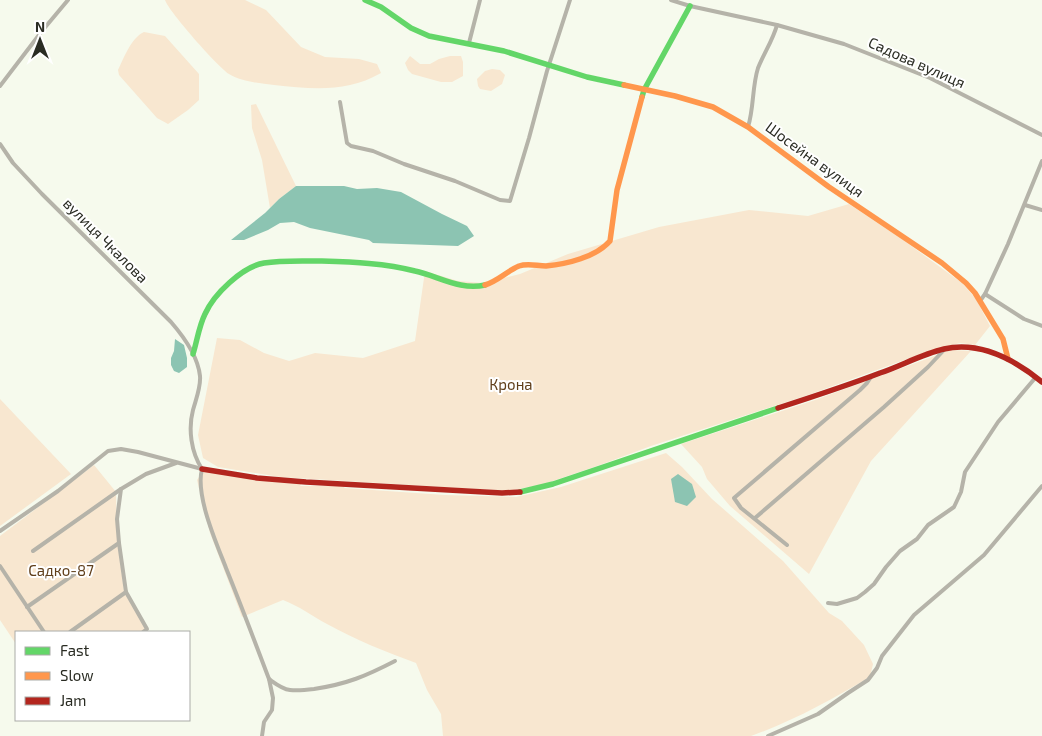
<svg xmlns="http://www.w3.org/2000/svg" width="1042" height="736" font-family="'Exo 2',sans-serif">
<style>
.green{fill:#f8e7d0}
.water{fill:#8cc4b2}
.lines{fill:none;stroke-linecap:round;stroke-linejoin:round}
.street{stroke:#b5b3a9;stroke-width:4}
.fast{stroke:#63d668;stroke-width:5.5}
.slow{stroke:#ff974d;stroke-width:5.5}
.jam{stroke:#b3261e;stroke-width:5.5}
.labels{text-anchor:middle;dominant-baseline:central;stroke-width:4;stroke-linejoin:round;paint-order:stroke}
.street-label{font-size:15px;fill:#2a2c23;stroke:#fff}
.park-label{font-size:15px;fill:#603f1b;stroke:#fff}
</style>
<rect width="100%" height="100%" fill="#f6faed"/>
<g class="green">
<path d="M165,0h80l21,10 35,37 24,10 34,2 18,5 4,9c-35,20 -69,16 -107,12 -15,-2 -32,-3 -45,-11 -11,-7 -60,-62 -64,-74z"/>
<path d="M144,32l21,4 34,38v26l-11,10 -20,14 -11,-6 -38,-43 -1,-5c6,-12 13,-32 26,-38z"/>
<polygon points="410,56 420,64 430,64 439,59 450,56 461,56 463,62 463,76 452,82 441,82 412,74 408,70 405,63"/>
<polygon points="492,69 500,70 505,75 502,84 491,91 480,89 478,86 477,79 485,71"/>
<polygon points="256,104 296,186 279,199 270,208 262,160 252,128 251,105"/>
<polygon points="849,204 903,240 962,283 976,299 990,326 975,345 960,343 932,350 808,395 651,446 600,465 544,484 509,491 280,477 218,467 203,458 198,435 217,338 240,340 264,353 289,361 315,353 363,358 415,341 425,271 458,281 483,283 520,274 568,254 659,227 749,210 808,216"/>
<polygon points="951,350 971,351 871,461 809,574 730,506 707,479 702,467 681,444 815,400"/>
<polygon points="0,399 71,474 0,526"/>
<path d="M666,453l16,14 30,32 71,62 46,52 13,8 22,24 9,19 -3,13c-39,23 -77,44 -119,59h-308l-2,-22 -14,-24 -11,-27c-30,-11 -60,-23 -89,-39 -15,-8 -28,-18 -44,-24l-41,17 -32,-84 -13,-53 6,-9 99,12 -2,3h45l-1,2 101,7 71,2 45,-10z"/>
<polygon points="94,465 116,492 117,537 124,591 147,632 16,632 16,644 0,620 0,536"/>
</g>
<g class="water">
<polygon points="296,186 344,186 357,189 377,188 401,192 442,214 467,226 474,236 458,246 373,243 369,240 310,228 294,222 280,223 268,230 244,240 231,240 265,213 279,199"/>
<polygon points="175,339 184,345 187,358 187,367 179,373 174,371 171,365 171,358 174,351"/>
<polygon points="678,474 692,484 696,497 687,506 675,502 671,479"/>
</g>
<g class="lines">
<g class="street">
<polyline points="671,0 690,6 777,25 844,44 930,78 1042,135"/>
<polyline points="469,43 480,0"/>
<polyline points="0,86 42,31 68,0"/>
<polyline points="340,102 347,143 351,146 373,151 404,164 455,181 500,200 510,201 529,138 547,71 570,0"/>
<path d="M748,127c6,-19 4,-40 10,-59 6,-15 15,-28 19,-43"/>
<path d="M0,144l13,19 29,31 129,128c13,15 27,34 29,54 1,11 -4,23 -7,34 -5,19 -2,42 9,59"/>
<polyline points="1025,205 1042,210"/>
<polyline points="985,294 1024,319 1042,326"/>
<polyline points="980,301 985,294 1008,244 1042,161"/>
<path d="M202,469c-7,26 14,73 24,99 15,37 29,74 43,111l4,19 -1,12 -8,12 -2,14"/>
<polyline points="755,518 884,407 928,367 944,350"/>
<polyline points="0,531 58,491 108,451 121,449 138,452 202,469"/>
<polyline points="787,545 741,508 734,498 860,390 867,383 871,377"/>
<polyline points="33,551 121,489"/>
<polyline points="0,566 44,632"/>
<polyline points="126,592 147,629 143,632"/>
<polyline points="828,603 837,604 857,598 865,592 874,584 886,567 900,551 917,539 928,525 954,507 961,492 965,472 998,422 1036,377"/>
<polyline points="27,607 119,543 117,519 121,489 146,474 176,463"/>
<polyline points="70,632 126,592 119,543"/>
<path d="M269,679c7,5 13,10 21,11 8,1 16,0 24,-1 33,-5 52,-13 81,-28"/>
<polyline points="768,736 818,714 848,693 868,680 877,668 882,656 914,615 984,555 1042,486"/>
</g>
<g class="fast">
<polyline points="365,0 381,7 411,28 429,36 504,51 587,77 624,85"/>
<polyline points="642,97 644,90 690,6"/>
<path d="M193,354c4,-13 6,-28 12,-40 9,-20 37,-47 59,-51 17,-3 39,-2 57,-2 31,1 64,2 94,10 23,5 46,20 70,14"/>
<polyline points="520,492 553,484 778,408"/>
</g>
<g class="slow">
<polyline points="624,85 675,96 713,107 748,127 829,187 942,263 966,283 975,293 1003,339 1008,359"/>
<path d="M485,285c13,-4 22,-14 34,-19 9,-3 18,0 27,0 21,-2 50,-9 64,-25l7,-51 25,-93"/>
</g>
<g class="jam">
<path d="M778,408c34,-11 68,-22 102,-35 21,-7 42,-19 64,-24 36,-8 71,11 98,33"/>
<polyline points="202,469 257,478 306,482 502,493 520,492"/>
</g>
</g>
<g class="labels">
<g class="street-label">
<text transform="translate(917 62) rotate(24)">Садова вулиця</text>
<text transform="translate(815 159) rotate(36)">Шосейна вулиця</text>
<text transform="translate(106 240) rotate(45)">вулиця Чкалова</text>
</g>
<g class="park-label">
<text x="511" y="384">Крона</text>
<text x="61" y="570">Садко-87</text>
</g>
</g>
<rect x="15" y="631" width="175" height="90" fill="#ffffff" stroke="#aaaba7"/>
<rect x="25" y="647" width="25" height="8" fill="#63d668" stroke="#aaaba7"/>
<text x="60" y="656" font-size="15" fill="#2a2c23">Fast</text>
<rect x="25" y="672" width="25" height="8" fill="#ff974d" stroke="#aaaba7"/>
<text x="60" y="681" font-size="15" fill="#2a2c23">Slow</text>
<rect x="25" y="697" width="25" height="8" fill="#b3261e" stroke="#aaaba7"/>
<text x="60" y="706" font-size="15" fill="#2a2c23">Jam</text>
<g transform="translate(40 40)" stroke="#ffffff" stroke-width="4" paint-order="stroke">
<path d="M0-4L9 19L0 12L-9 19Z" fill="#2a2c23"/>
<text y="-8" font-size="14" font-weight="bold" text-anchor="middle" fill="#2a2c23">N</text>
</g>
</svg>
